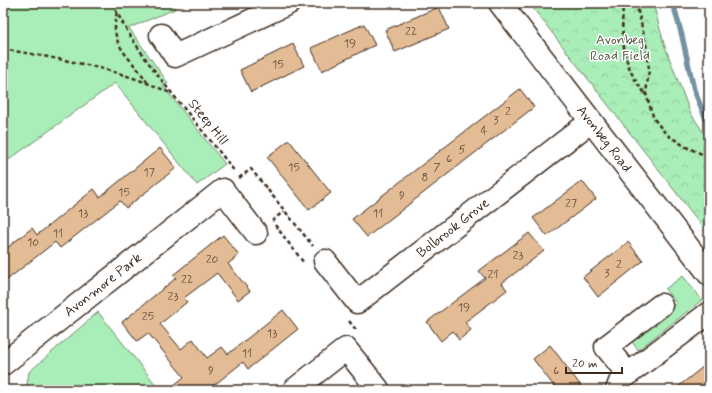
<svg xmlns="http://www.w3.org/2000/svg" width="712" height="393" font-family="Mynerve,sans-serif">
<style>
.grass{fill:#a9edb8;stroke:#728c6b}
.park{fill:url(#park-crowns);stroke:#728c6b}
.lines{fill:none;stroke-linecap:round;stroke-linejoin:round}
.stream{stroke:#7391a1;stroke-width:5.5}
.building{fill:#e3bb94;stroke:#3b2a1e}
.minor-casing{stroke:#3b2a1e;stroke-width:25}
.path{stroke:#3b2a1e;stroke-width:2.5;stroke-dasharray:4 3;stroke-linecap:butt}
.minor{stroke:#fff;stroke-width:22}
.labels{text-anchor:middle;dominant-baseline:central;stroke-width:3;stroke-linejoin:round;paint-order:stroke}
.number-label{font-size:12px;fill:#654e3c}
.park-label{font-size:14px;fill:#565b44;stroke:#fff}
.street-label{font-size:14px;fill:#3b2a1e;stroke:#fff}
</style>
<defs>
<pattern id="park-crowns" width="20" height="18" patternUnits="userSpaceOnUse"><rect width="20" height="18" fill="#a9edb8"/><path d="M2 6a3 3 0 1 1 6 0M12 15a3 3 0 1 1 6 0" fill="none" stroke="#92cb9e"/></pattern>
</defs>
<rect width="100%" height="100%" fill="#fff"/>
<filter id="ink" filterUnits="userSpaceOnUse"><feTurbulence type="fractalNoise" baseFrequency=".025" numOctaves="2"/><feDisplacementMap in="SourceGraphic" scale="8" xChannelSelector="R" yChannelSelector="G"/><feConvolveMatrix kernelMatrix="1 2 1 2 8 2 1 2 1" color-interpolation-filters="sRGB"/></filter>
<g filter="url(#ink)">
<g class="grass">
<polygon points="3,3 173,3 175,9 129,28 168,83 163,86 225,164 197,185 115,83 3,164"/>
<polygon points="683,276 702,300 638,350 630,339 676,303 665,289"/>
<polygon points="98,312 160,390 26,390 29,372"/>
</g>
<polygon class="park" points="529,3 653,3 664,44 690,112 709,141 709,235"/>
<g class="lines">
<polyline class="stream" points="673,3 682,36 694,90 709,126"/>
</g>
<g class="building">
<polygon points="439,7 449,29 395,52 385,30"/>
<polygon points="364,24 375,45 322,71 311,48"/>
<polygon points="293,44 304,66 251,92 240,70"/>
<polygon points="520,89 534,107 367,237 352,219"/>
<polygon points="289,140 331,193 309,210 267,157"/>
<polygon points="160,148 176,168 126,208 120,201 60,248 55,242 3,283 3,251 32,228 37,235 94,189 100,197"/>
<polygon points="582,181 596,199 547,236 533,218"/>
<polygon points="529,233 544,251 502,283 507,290 465,322 471,330 459,340 453,331 441,341 427,322 485,278 479,271"/>
<polygon points="223,235 239,255 228,264 250,291 238,300 217,273 184,298 187,302 160,324 181,349 193,339 207,358 222,347 228,354 283,310 298,329 248,369 243,362 208,390 168,390 184,377 148,333 137,341 122,322 176,278 173,275"/>
<polygon points="628,242 643,261 598,297 583,277"/>
<polygon points="550,345 560,358 584,390 557,390 533,359"/>
<polygon points="709,362 709,390 674,390"/>
</g>
<g class="lines">
<defs>
<g id="minor">
<polyline points="500,3 709,274"/>
<polyline points="161,35 175,56 289,3"/>
<polyline points="325,261 357,302 590,122"/>
<polyline points="661,305 606,347 628,374 709,313"/>
<polyline points="3,364 223,190 256,233"/>
<polyline points="294,390 346,349 378,389"/>
<polyline points="617,390 620,382 628,374"/>
</g>
</defs>
<use href="#minor" class="minor-casing"/>
<g class="path">
<path d="M112,3c31,63 81,113 123,169"/>
<path d="M623,3c-2,33 -1,65 22,90"/>
<polyline points="636,3 646,44 649,69 646,94 654,119 666,134 686,147 709,157"/>
<path d="M117,12c-9,35 14,44 30,70"/>
<path d="M3,49c56,10 117,19 169,45"/>
<polyline points="239,178 251,169 313,246"/>
<polyline points="272,221 284,211"/>
<polyline points="275,225 304,263"/>
<polyline points="349,321 357,331"/>
</g>
<use href="#minor" class="minor"/>
</g>
</g>
<g class="labels">
<g class="number-label">
<text x="411" y="32">22</text>
<text x="350" y="44">19</text>
<text x="278" y="65">15</text>
<text x="508" y="112">2</text>
<text x="496" y="121">3</text>
<text x="484" y="131">4</text>
<text x="462" y="150">5</text>
<text x="449" y="159">6</text>
<text x="294" y="168">15</text>
<text x="437" y="168">7</text>
<text x="149" y="173">17</text>
<text x="425" y="178">8</text>
<text x="124" y="193">15</text>
<text x="402" y="196">9</text>
<text x="571" y="204">27</text>
<text x="83" y="214">13</text>
<text x="378" y="214">11</text>
<text x="58" y="234">11</text>
<text x="33" y="243">10</text>
<text x="518" y="256">23</text>
<text x="212" y="260">20</text>
<text x="619" y="265">2</text>
<text x="607" y="274">3</text>
<text x="493" y="275">21</text>
<text x="187" y="280">22</text>
<text x="173" y="297">23</text>
<text x="464" y="308">19</text>
<text x="148" y="317">25</text>
<text x="272" y="334">13</text>
<text x="247" y="354">11</text>
<text x="211" y="371">9</text>
<text x="556" y="371">6</text>
</g>
<g class="park-label">
<text x="620" y="40">Avonbeg<tspan x="620" dy="16">Road Field</tspan></text>
</g>
<g class="street-label">
<text transform="translate(208 122) rotate(51)">Steep Hill</text>
<text transform="translate(604 139) rotate(52)">Avonbeg Road</text>
<text transform="translate(453 228) rotate(-38)">Bolbrook Grove</text>
<text transform="translate(103 285) rotate(-38)">Avonmore Park</text>
</g>
</g>
<rect width="712" height="393" fill="none" stroke="#fff" stroke-width="16"/>
<rect x="8" y="8" width="696" height="377" fill="none" stroke="#3b2a1e" stroke-width="1.5" filter="url(#ink)"/>
<path d="M566 367v6h56v-6" fill="none" stroke="#3b2a1e" stroke-width="2"/>
<text x="572" y="367" font-size="12" fill="#3b2a1e" stroke="#ffffff" stroke-width="3" paint-order="stroke">20 m</text>
</svg>
